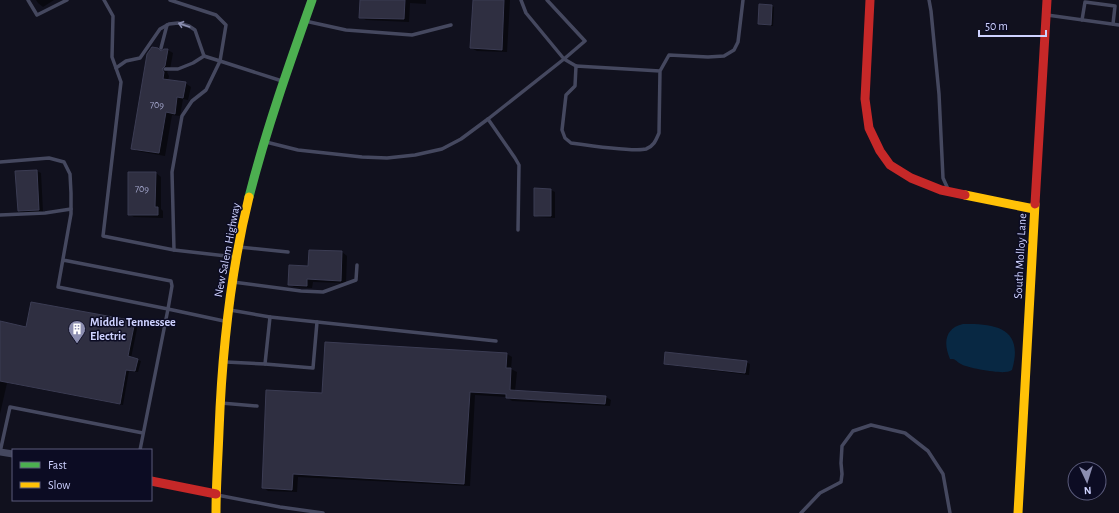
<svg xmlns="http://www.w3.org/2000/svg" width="1119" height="513" font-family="'Alegreya Sans',sans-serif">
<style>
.water{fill:#082843}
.shadow{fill:#0007}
.building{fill:#2f2f41;stroke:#3b3c53}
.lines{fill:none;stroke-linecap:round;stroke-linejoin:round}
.lane{stroke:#45485f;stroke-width:3.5}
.street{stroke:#45485f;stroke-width:7}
.fast{stroke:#4caf50;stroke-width:9}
.slow{stroke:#ffc107;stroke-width:9}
.jam{stroke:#c62828;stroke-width:9}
.oneway{stroke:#8a8daf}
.labels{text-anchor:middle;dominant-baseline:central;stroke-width:3;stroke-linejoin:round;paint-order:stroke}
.number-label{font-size:10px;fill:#a6a9d0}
.street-label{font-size:12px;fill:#ced2ff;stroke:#0c0c23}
.poi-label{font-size:12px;font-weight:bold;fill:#ced2ff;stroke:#0c0c23;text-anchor:start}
</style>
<rect width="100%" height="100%" fill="#11111e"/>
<path class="water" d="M963,324c34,-1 61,5 49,46 -2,1 -4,2 -7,2 -7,1 -38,-4 -44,-8 -6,-3 -4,-5 -11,-5 -7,-16 -5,-31 13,-35z"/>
<g class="shadow">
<polygon points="36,0 54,0 43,7 38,3"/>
<polygon points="361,0 426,0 426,4 410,3 409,22 366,20 360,17"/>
<polygon points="474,0 510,0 507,52 477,51 471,48"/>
<polygon points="760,5 772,6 774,7 773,26 761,25 759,23"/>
<polygon points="157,49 162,51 168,50 173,53 170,69 167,72 169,76 168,81 185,83 191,87 188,100 183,99 180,116 172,115 165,156 137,151 132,148"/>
<polygon points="37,171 41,173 43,212 22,213 18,210"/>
<polygon points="156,173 161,177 161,209 163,211 163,218 134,217 129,214"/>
<polygon points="535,189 551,190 555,192 555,218 539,217 535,215"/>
<polygon points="310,251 342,252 347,256 346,283 313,282 312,288 294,287 289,284 309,267"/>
<polygon points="32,303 135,322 138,324 131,358 141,361 138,372 129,371 123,405 7,383 0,414 0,322 27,328"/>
<polygon points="507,354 512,357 511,369 517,372 515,391 606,397 611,400 610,406 512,401 507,397 475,395 470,486 298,477 297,492 268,491 263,487 323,394"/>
<polygon points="746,362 750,364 749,375 669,365 665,363"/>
</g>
<g class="building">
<polygon points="360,0 405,0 404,19 359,18"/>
<polygon points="473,0 504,0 502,50 470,48"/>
<polygon points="759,4 772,5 771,25 758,24"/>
<polygon points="152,47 158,48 161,51 164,49 168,49 165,66 162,69 164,72 163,79 186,82 183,98 177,97 175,114 166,112 159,153 131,149 147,54"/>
<polygon points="37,170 39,210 18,211 15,171"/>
<polygon points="128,172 156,172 155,207 158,207 158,215 128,215"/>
<polygon points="534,188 551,189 551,216 534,216"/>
<polygon points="309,250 342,251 341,281 307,279 307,286 288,285 289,265 308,266"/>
<polygon points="31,302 135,321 128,356 138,359 135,371 126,370 120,404 0,381 0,321 26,327"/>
<polygon points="325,342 507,353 506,368 511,368 510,390 606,396 605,404 506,398 506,394 470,392 464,484 293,474 292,490 262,488 266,390 322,393"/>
<polygon points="665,352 747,361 745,373 664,364"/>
</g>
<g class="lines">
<g class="lane">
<polyline points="28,0 37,15 67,0"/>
<polyline points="104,0 113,16 112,57 121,82 103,236 174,250"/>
<polyline points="170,0 216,15 226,25 220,61 204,56"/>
<polyline points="547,0 585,41 564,59 576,66"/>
<polyline points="929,0 931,11 939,94 943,178 948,189"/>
<polyline points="1047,15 1119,25"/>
<polyline points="1082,20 1085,2 1115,6 1113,24"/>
<polyline points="305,21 346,30 412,35 451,25"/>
<polyline points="161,48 167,25"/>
<polyline points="116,68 126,61 140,58 160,29 169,24 178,23 189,26 195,30 204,56"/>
<polyline points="165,69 178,69 193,63 204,56"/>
<path d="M660,71l-84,-5 -1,20 -9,9 -4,35 3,8 6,5c14,2 64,9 75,6 8,-3 10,-9 13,-16l1,-62 9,-16 39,2 16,-1 10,-6 4,-8 5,-42"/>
<polyline points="488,119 515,158 519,165 518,230"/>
<polyline points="266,142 298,150 362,157 387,158 415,155 442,149 461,139 488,119 564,59 526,13 521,0"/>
<polyline points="0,162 49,158 64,162 70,174 71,193 71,214 58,287 168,309 172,286 171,281 63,260"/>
<polyline points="0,215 45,213 71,209"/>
<polyline points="239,247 288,252"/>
<polyline points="235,257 174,250 172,172 182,116 192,101 206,90 220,61 282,81"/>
<polyline points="233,282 301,291 323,292 356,280 357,265"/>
<polyline points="270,317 496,341"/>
<polyline points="226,362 265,364 270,317 230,310"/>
<polyline points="265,364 313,368 317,322"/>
<polyline points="221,403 257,406"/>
<polyline points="140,450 168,309 224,321"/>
<polyline points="0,452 10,407 143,433"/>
<polyline points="217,495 280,507 323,513"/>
<polyline points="801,513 820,493 841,482 842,474 841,463 842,446 853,431 871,425 905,433 928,451 943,474 950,513"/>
</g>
<polyline class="street" points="0,452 13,454"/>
<path class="fast" d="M249,197c17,-67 40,-132 63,-197"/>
<g class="slow">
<polyline points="965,195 1034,209"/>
<path d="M216,513c0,-27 2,-55 3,-82 3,-79 11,-157 30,-234"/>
<polyline points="1018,513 1035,204"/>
</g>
<g class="jam">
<polyline points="870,0 865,99 869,128 880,151 890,165 911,178 941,190 965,195"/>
<polyline points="1035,204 1047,0"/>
<polyline points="151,481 216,494"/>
</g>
</g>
<defs><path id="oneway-shaft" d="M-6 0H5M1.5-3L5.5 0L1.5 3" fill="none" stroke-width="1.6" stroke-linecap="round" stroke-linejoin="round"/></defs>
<use class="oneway" href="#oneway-shaft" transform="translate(184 25) rotate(-161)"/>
<defs>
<symbol id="building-pin" viewBox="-11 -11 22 30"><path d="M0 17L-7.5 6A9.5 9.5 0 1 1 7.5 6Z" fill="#8c8eb0" stroke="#0c0c23"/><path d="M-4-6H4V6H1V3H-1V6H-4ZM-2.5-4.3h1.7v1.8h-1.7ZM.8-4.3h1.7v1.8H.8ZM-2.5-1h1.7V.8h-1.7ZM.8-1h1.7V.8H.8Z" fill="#fff"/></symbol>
</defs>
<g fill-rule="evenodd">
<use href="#building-pin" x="67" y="319" width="20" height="27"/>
</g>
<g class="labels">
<g class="number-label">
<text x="157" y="105">709</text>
<text x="142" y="189">709</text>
</g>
<g class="street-label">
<text transform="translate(227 250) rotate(-79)">New Salem Highway</text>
<text transform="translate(1020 256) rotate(-87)">South Molloy Lane</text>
</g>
<g class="poi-label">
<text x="90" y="322">Middle Tennessee<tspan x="90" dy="14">Electric</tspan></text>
</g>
</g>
<rect x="12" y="449" width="140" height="52" fill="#0c0c23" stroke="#5a5b7b"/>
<rect x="20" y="462" width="20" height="6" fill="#4caf50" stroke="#5a5b7b"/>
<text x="48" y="469" font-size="12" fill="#ced2ff">Fast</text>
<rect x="20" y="482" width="20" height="6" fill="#ffc107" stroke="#5a5b7b"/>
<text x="48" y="489" font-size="12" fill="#ced2ff">Slow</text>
<g transform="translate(1087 481) rotate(176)"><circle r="19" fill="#0c0c23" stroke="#5a5b7b"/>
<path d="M0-3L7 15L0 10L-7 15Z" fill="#8c8eb0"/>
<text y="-6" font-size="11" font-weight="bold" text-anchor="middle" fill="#ced2ff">N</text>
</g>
<path d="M979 30v6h67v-6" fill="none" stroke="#ced2ff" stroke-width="2"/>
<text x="985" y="30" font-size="12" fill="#ced2ff" stroke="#0c0c23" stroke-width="3" paint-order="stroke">50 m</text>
</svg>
